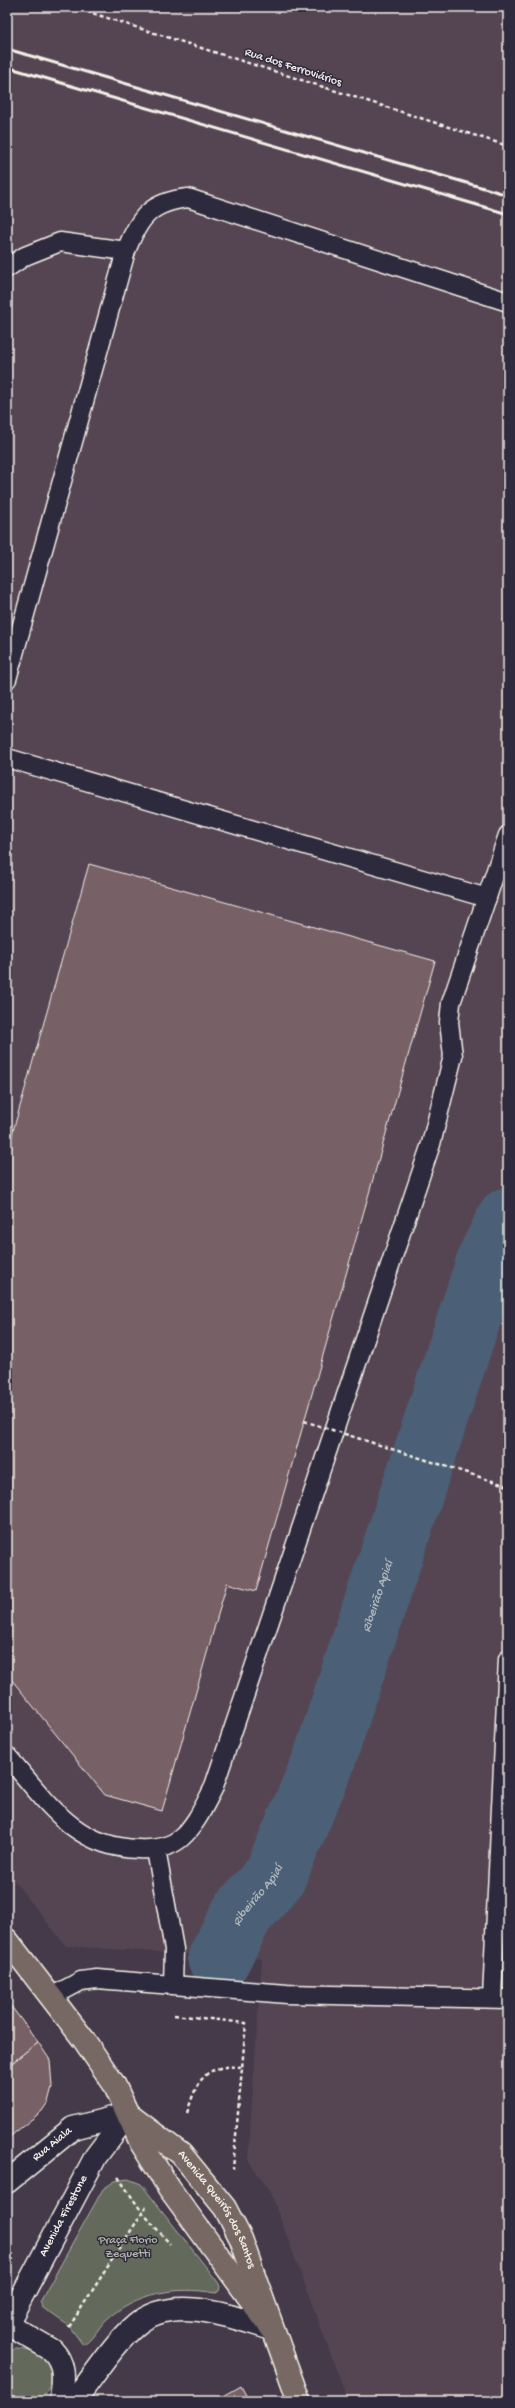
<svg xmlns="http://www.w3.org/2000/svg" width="515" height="2408" font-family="'Gochi Hand',sans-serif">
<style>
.built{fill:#544552}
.green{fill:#646a5c;stroke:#acaea2}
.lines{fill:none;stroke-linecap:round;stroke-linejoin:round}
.river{stroke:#4c6076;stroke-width:63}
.building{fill:#776066;stroke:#f4f1e8}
.service-casing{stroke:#f4f1e8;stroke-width:21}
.minor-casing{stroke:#f4f1e8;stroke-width:25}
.secondary-casing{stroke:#f4f1e8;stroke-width:25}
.primary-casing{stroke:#f4f1e8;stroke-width:25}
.path{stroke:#f4f1e8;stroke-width:2.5;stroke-dasharray:4 3;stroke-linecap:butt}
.service{stroke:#2f2a3d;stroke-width:18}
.minor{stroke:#2f2a3d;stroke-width:22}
.secondary{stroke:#2f2a3d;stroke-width:22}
.primary{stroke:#776864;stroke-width:22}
.rail{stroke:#f4f1e8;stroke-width:3}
.path-bridge{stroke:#f4f1e8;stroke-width:2.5;stroke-dasharray:4 3;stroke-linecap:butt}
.labels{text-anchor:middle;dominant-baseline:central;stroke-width:3;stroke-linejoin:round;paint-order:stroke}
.street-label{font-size:12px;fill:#f4f1e8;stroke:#2f2a3d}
.park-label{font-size:12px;fill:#b3b4a9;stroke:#2f2a3d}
.water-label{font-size:13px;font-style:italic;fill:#b1b7ba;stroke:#2f2a3d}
</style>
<rect width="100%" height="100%" fill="#453a49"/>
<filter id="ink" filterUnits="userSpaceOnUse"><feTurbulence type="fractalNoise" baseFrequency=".025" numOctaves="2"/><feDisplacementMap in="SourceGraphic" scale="8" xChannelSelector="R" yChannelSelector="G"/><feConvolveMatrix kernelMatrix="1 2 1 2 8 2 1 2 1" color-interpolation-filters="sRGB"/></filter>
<g filter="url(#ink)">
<polygon class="built" points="7,7 508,7 508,2401 348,2401 271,2193 248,2160 262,1959 66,1946 7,1872"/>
<g class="green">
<path d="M128,2179l13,5 76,97 3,5 -1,5 -3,2c-40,-7 -79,-1 -110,27 -8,8 -13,20 -23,25l-14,-19 -26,-18 -3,-6 63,-113 12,-8z"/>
<path d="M14,2349c35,0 52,27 24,52h-31v-43z"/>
</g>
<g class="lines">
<path class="river" id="s1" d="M219,1959l23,-45 33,-38 48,-113 166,-505 19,-39"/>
</g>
<g class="building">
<polygon points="89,864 435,961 256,1591 227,1583 162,1811 105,1795 7,1674 7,1152"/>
<polygon points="7,2001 38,2042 7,2067"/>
<polygon points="38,2042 50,2060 52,2087 48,2102 42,2111 7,2139 7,2067"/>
<polygon points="241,2386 249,2401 215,2401"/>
</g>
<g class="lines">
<defs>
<g id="service">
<polyline points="7,268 25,256 60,242 126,251"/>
<path d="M7,679l119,-428c13,-34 25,-49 62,-53l320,104"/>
<polyline points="7,758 487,898"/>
<path d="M7,1756c40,45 66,91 131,93 15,1 31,-1 43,-11 15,-13 23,-32 32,-49l218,-645 22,-88 -4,-34 2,-19 57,-168"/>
<polyline points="156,1850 174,1949 173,1984"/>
<polyline points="51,1997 81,1981 97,1979 287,1994 508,1999"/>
<polyline points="492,1998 508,1659"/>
</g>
<g id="minor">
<path id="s2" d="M7,2182l66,-54 55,-14"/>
</g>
<g id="secondary">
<path id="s3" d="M7,2324l89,-168 32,-42"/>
<path d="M7,2324l45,26c15,15 11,32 9,51"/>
<path d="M74,2401c20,-25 38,-55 62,-76 38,-32 95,-8 136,4"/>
</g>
<g id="primary">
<polyline points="7,1940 84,2040 114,2084 141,2143 169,2188 272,2329"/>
<path id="s4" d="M128,2114l53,40 44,54 16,31 58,162"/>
</g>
</defs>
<use href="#service" class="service-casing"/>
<use href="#minor" class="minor-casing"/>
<use href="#secondary" class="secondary-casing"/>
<use href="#primary" class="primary-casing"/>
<g class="path">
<polyline points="73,7 508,146"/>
<polyline points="174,2015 246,2023 233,2169"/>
<path d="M187,2113c10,-32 17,-49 54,-46"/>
<polyline points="118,2177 142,2212 170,2244"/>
<polyline points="69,2327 146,2207"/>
</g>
<use href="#service" class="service"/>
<use href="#minor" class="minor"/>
<use href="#secondary" class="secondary"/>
<use href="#primary" class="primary"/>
<g class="rail">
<polyline points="7,49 508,195"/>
<polyline points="7,67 508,214"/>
</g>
<polyline class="path-bridge" points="304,1421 508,1486"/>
</g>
</g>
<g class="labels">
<g class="street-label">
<text transform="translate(293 68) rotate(18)">Rua dos Ferroviários</text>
<text stroke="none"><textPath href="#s2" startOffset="59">Rua Aiala</textPath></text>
<text stroke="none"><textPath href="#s4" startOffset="133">Avenida Queirós dos Santos</textPath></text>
<text stroke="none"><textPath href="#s3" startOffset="122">Avenida Firestone</textPath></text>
</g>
<g class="park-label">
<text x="128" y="2241">Praça Florio<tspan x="128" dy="14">Zequetti</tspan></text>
</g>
<g class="water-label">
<text stroke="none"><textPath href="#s1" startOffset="399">Ribeirão Apiaí</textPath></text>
<text stroke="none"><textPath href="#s1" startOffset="75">Ribeirão Apiaí</textPath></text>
</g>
</g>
<rect width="515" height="2408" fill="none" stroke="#2f2a3d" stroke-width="24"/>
<rect x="12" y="12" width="491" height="2384" fill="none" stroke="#f4f1e8" stroke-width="1.5" filter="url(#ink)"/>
</svg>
